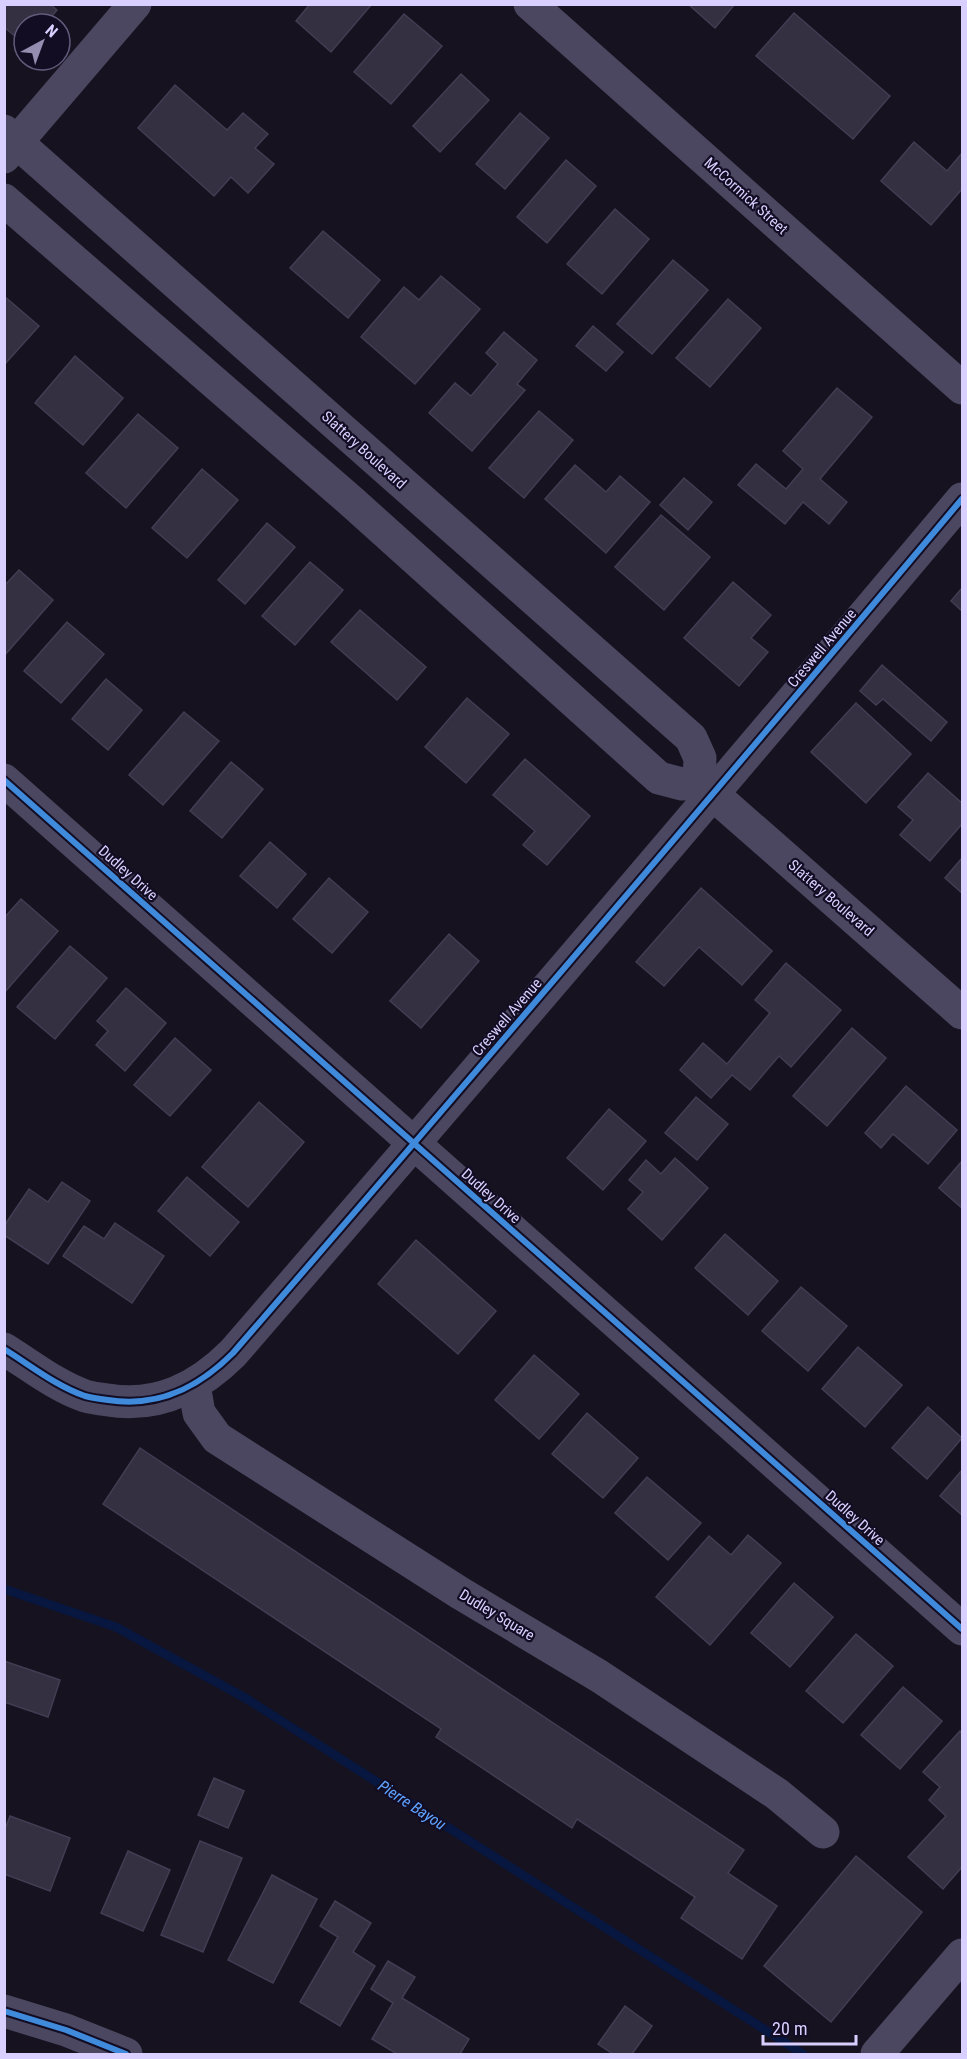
<svg xmlns="http://www.w3.org/2000/svg" width="967" height="2059" font-family="'Roboto Condensed',sans-serif">
<style>
.lines{fill:none;stroke-linecap:round;stroke-linejoin:round}
.stream{stroke:#08173f;stroke-width:9}
.building{fill:#343041;stroke:#433c53;stroke-width:1.5}
.minor{stroke:#4b4760;stroke-width:33}
.cycleway-casing{stroke:#130d24;stroke-width:10}
.cycleway{stroke:#408adc;stroke-width:6}
.labels{text-anchor:middle;dominant-baseline:central;stroke-width:4.5;stroke-linejoin:round;paint-order:stroke}
.street-label{font-size:15px;fill:#dad0ff;stroke:#130d24}
.water-label{font-size:16px;font-style:italic;fill:#5ea3ff;stroke:#130d24}
</style>
<rect width="100%" height="100%" fill="#16121f"/>
<g class="lines">
<polyline class="stream" points="4,1589 116,1627 247,1699 803,2054"/>
</g>
<g class="building">
<polygon points="4,4 50,4 57,10 45,24 24,24 24,44 4,27"/>
<polygon points="310,4 372,4 331,52 296,21"/>
<polygon points="688,4 735,4 715,28"/>
<polygon points="794,13 890,96 853,139 756,56"/>
<polygon points="404,14 442,46 391,104 354,72"/>
<polygon points="461,74 489,100 440,152 413,126"/>
<polygon points="175,85 227,130 243,113 268,134 255,148 274,164 248,193 231,177 214,196 138,128"/>
<polygon points="520,113 549,138 505,189 476,164"/>
<polygon points="914,142 947,171 962,153 962,189 931,225 881,181"/>
<polygon points="566,160 596,186 547,243 517,217"/>
<polygon points="615,209 649,239 602,294 567,264"/>
<polygon points="323,231 380,280 348,318 290,268"/>
<polygon points="673,260 708,290 652,354 617,324"/>
<polygon points="441,276 480,309 415,384 361,337 404,287 419,300"/>
<polygon points="4,296 39,326 5,364 4,363"/>
<polygon points="728,299 761,328 710,387 676,358"/>
<polygon points="593,326 623,352 606,371 576,346"/>
<polygon points="504,332 537,360 517,384 525,390 472,451 429,413 455,383 471,396 498,364 486,353"/>
<polygon points="75,356 123,398 83,445 35,403"/>
<polygon points="837,388 872,417 820,479 847,502 829,524 803,502 785,524 738,485 756,464 786,489 803,469 783,451"/>
<polygon points="539,411 573,440 524,498 489,468"/>
<polygon points="138,414 178,448 126,508 86,473"/>
<polygon points="575,465 606,492 620,476 650,502 606,553 545,499"/>
<polygon points="202,469 238,500 187,558 152,528"/>
<polygon points="684,478 712,502 688,530 660,505"/>
<polygon points="661,515 710,557 664,610 615,567"/>
<polygon points="267,523 295,547 245,604 218,580"/>
<polygon points="310,562 343,590 295,645 262,616"/>
<polygon points="19,570 53,600 4,656 4,586"/>
<polygon points="733,582 771,615 751,638 768,652 739,686 684,638"/>
<polygon points="962,588 962,611 951,601"/>
<polygon points="360,610 426,667 397,700 331,642"/>
<polygon points="67,622 104,654 61,703 24,671"/>
<polygon points="882,665 947,722 931,741 883,699 876,705 860,691"/>
<polygon points="106,679 142,710 108,750 72,719"/>
<polygon points="467,698 509,734 466,783 425,747"/>
<polygon points="856,703 911,754 866,803 811,752"/>
<polygon points="184,712 219,741 163,805 129,775"/>
<polygon points="525,759 590,816 547,865 523,845 535,831 493,795"/>
<polygon points="231,762 263,789 222,838 190,811"/>
<polygon points="928,773 962,803 962,824 930,861 900,835 913,820 898,807"/>
<polygon points="270,842 306,874 277,908 240,876"/>
<polygon points="962,858 962,893 945,878"/>
<polygon points="329,878 368,912 332,953 293,919"/>
<polygon points="701,888 772,951 742,985 699,947 664,986 636,962"/>
<polygon points="21,899 58,931 4,993 4,918"/>
<polygon points="449,934 479,961 421,1028 390,1001"/>
<polygon points="70,946 107,978 55,1039 17,1007"/>
<polygon points="786,963 841,1010 791,1067 779,1056 750,1090 732,1075 711,1098 680,1070 703,1043 727,1064 770,1013 755,1000"/>
<polygon points="126,988 166,1023 125,1071 96,1045 108,1031 97,1021"/>
<polygon points="852,1028 886,1058 827,1126 793,1096"/>
<polygon points="175,1038 211,1070 170,1116 134,1085"/>
<polygon points="906,1086 957,1130 928,1164 893,1134 881,1148 865,1133"/>
<polygon points="696,1097 728,1124 697,1160 665,1133"/>
<polygon points="259,1102 304,1142 248,1207 202,1167"/>
<polygon points="609,1109 646,1141 603,1190 567,1158"/>
<polygon points="675,1158 708,1188 662,1240 628,1209 643,1192 629,1180 646,1160 661,1174"/>
<polygon points="962,1161 962,1208 939,1188"/>
<polygon points="187,1177 239,1222 210,1256 158,1211"/>
<polygon points="62,1182 90,1201 48,1264 4,1235 4,1226 29,1189 48,1202"/>
<polygon points="115,1223 164,1256 132,1303 63,1256 84,1226 104,1239"/>
<polygon points="725,1234 778,1281 748,1315 695,1268"/>
<polygon points="416,1240 496,1311 458,1354 378,1284"/>
<polygon points="801,1287 847,1326 808,1371 762,1331"/>
<polygon points="858,1347 902,1385 865,1427 822,1389"/>
<polygon points="534,1355 579,1394 539,1439 495,1400"/>
<polygon points="928,1407 962,1438 927,1479 892,1448"/>
<polygon points="587,1413 638,1458 603,1498 552,1454"/>
<polygon points="140,1448 744,1850 728,1873 777,1906 742,1959 681,1918 695,1897 577,1819 572,1828 436,1737 441,1729 103,1504"/>
<polygon points="962,1470 962,1515 940,1496"/>
<polygon points="647,1477 701,1523 668,1560 615,1513"/>
<polygon points="748,1535 781,1563 710,1645 656,1597 709,1536 731,1555"/>
<polygon points="794,1583 833,1617 790,1667 751,1633"/>
<polygon points="856,1634 893,1666 843,1723 806,1691"/>
<polygon points="4,1661 60,1680 48,1717 4,1702"/>
<polygon points="903,1687 942,1721 900,1769 861,1735"/>
<polygon points="960,1731 962,1734 962,1867 943,1889 908,1857 946,1816 929,1800 940,1787 923,1772"/>
<polygon points="214,1778 244,1791 228,1828 198,1815"/>
<polygon points="10,1816 70,1838 50,1891 4,1874 4,1832"/>
<polygon points="200,1841 242,1858 203,1952 161,1935"/>
<polygon points="128,1851 170,1870 143,1931 101,1913"/>
<polygon points="856,1856 922,1912 831,2022 764,1966"/>
<polygon points="272,1875 317,1899 273,1983 228,1960"/>
<polygon points="335,1901 371,1923 353,1952 375,1966 340,2026 300,2002 338,1937 320,1926"/>
<polygon points="388,1961 415,1977 402,1998 469,2039 460,2054 397,2054 372,2039 393,2003 371,1989"/>
<polygon points="625,2006 652,2026 632,2054 613,2054 598,2044"/>
</g>
<g class="lines">
<g class="minor">
<polyline points="530,4 962,388"/>
<polyline points="4,131 691,738 700,758 699,782"/>
<polyline points="4,157 135,4"/>
<polyline points="4,200 352,502 659,778 682,784 699,782 962,1013"/>
<polyline points="4,780 962,1629"/>
<path d="M4,1349c26,16 52,37 81,47 7,2 15,3 23,4 50,8 90,-12 125,-47 245,-283 488,-567 729,-854"/>
<polyline points="194,1385 199,1413 217,1438 460,1593 599,1676 777,1794 823,1832"/>
<polyline points="4,2011 66,2030 126,2054"/>
<polyline points="877,2054 962,1955"/>
</g>
<defs>
<g id="cycleway">
<polyline points="4,780 962,1629"/>
<path d="M4,1349c26,16 52,37 81,47 7,2 15,3 23,4 50,8 90,-12 125,-47 245,-283 488,-567 729,-854"/>
<polyline points="4,2011 66,2030 126,2054"/>
</g>
</defs>
<use href="#cycleway" class="cycleway-casing"/>
<use href="#cycleway" class="cycleway"/>
</g>
<g class="labels">
<g class="street-label">
<text transform="translate(746 196) rotate(42)">McCormick Street</text>
<text transform="translate(364 450) rotate(42)">Slattery Boulevard</text>
<text transform="translate(822 648) rotate(-50)">Creswell Avenue</text>
<text transform="translate(128 873) rotate(42)">Dudley Drive</text>
<text transform="translate(831 898) rotate(41)">Slattery Boulevard</text>
<text transform="translate(507 1017) rotate(-49)">Creswell Avenue</text>
<text transform="translate(491 1196) rotate(42)">Dudley Drive</text>
<text transform="translate(855 1518) rotate(42)">Dudley Drive</text>
<text transform="translate(497 1615) rotate(31)">Dudley Square</text>
</g>
<g class="water-label">
<text transform="translate(412 1805) rotate(33)">Pierre Bayou</text>
</g>
</g>
<rect width="967" height="2059" fill="none" stroke="#dad0ff" stroke-width="12"/>
<g transform="translate(42 42) rotate(41)"><circle r="28" fill="#130d24" stroke="#635b7c" stroke-width="1.5"/>
<path d="M0-4.5L10 22L0 15L-10 22Z" fill="#958eb1"/>
<text y="-9" font-size="16" font-weight="bold" text-anchor="middle" fill="#dad0ff">N</text>
</g>
<path d="M763 2035v9h93v-9" fill="none" stroke="#dad0ff" stroke-width="3"/>
<text x="772" y="2035" font-size="18" fill="#dad0ff" stroke="#130d24" stroke-width="4.5" paint-order="stroke">20 m</text>
</svg>
